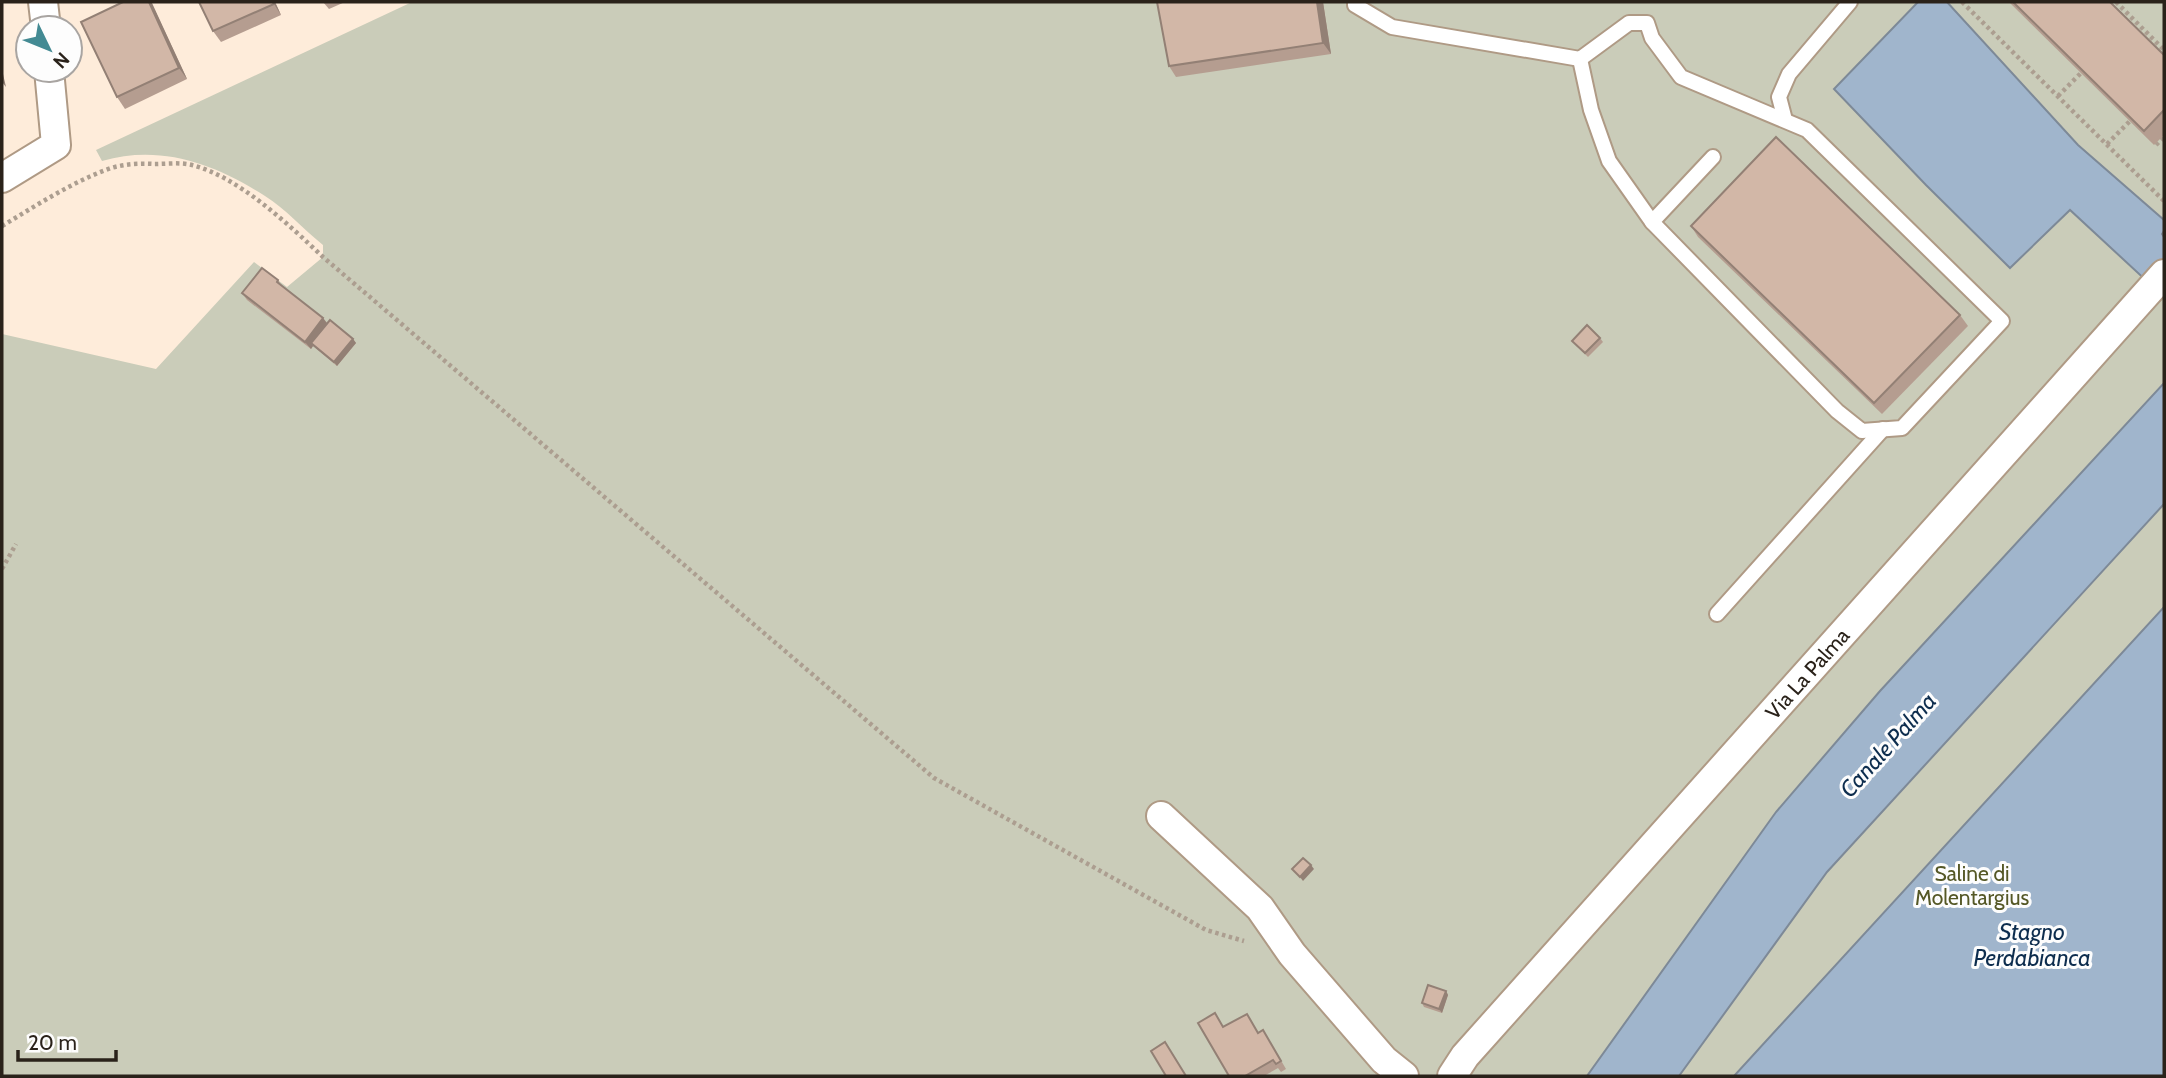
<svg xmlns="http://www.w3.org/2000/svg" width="2166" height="1078" font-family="Cabin,sans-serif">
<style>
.green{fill:#caccb9}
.water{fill:#a0b5cc;stroke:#7d8997;stroke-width:2}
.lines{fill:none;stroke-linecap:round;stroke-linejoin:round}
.lane-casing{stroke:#af9a85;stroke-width:18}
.street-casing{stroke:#af9a85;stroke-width:32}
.path{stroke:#ac9e90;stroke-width:4.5;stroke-dasharray:3.5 3.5;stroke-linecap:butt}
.lane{stroke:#fff;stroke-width:14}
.street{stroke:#fff;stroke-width:28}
.wall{fill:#b59d90}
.shaded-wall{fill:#938075}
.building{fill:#d2b7a7;stroke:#938075;stroke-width:2}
.labels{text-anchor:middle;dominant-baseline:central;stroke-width:6;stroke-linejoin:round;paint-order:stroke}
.street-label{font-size:21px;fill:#2a221a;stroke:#fdfdfd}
.park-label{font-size:21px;fill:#555826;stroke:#fdfdfd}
.water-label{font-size:23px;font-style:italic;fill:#0d2d4e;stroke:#fdfdfd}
</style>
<rect width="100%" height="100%" fill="#feecda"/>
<path class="green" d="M412,2h1752v1074h-2162v-742l154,35 98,-107 33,25 36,-30v-12c-20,-16 -37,-36 -58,-49 -50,-32 -104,-52 -163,-35l-6,-11z"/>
<g class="water">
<polygon points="1918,2 1947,2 2078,145 2164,220 2164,231 2162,234 2164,237 2164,297 2070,210 2010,268 1926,185 1834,89"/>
<polygon points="2164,383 2164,504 1827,872 1679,1076 1587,1076 1776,812 1880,691"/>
<polygon points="2164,607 2164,1076 1734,1076"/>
</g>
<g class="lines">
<defs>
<g id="lane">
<polyline points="1355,2 1355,5 1392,27 1580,59 1629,23 1647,23 1652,38 1681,77 1807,130 2002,321 1902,428 1862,431 1837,411 1652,222 1713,157"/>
<polyline points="1580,59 1591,110 1609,161 1652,222"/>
<polyline points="1785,120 1779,97 1789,74 1850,2"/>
<polyline points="1717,614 1883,429"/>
</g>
<g id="street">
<polyline points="43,2 46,28"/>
<polyline points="2,178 56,145 49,70"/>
<polyline points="1161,816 1260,908 1292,954 1384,1060 1404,1076"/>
<path id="s1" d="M1452,1076l13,-20 699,-782"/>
</g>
</defs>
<use href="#lane" class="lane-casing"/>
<use href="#street" class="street-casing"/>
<g class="path">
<polyline points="1962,2 2164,201"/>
<polyline points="2116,2 2164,50"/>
<polyline points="2058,96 2081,73"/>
<polyline points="2107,144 2130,121"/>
<polyline points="2156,145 2164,137"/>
<path d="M2,226c35,-21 70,-44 109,-58 14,-4 29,-5 43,-4 12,0 26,-2 38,1 47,12 97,60 131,92l611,521 272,152 38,11"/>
<polyline points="2,569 16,544"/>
</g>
<use href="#lane" class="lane"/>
<use href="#street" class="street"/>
</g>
<g class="wall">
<polygon points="151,2 187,79 125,109 117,97"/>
<polygon points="199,2 275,2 281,15 221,42 213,31"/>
<polygon points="323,2 345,2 329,9"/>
<polygon points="1157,2 1323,2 1331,54 1176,77 1169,66"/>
<polygon points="2009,2 2110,2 2164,55 2164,135 2154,145"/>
<polygon points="1691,226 1960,315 1968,326 1882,414 1698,237"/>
<polygon points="278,280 282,286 323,318 328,324 353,339 356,343 337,366 313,346 311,349 247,300 242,293"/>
<polygon points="1600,338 1603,342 1588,357 1572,341"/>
<polygon points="1446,991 1448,995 1442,1013 1424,1007 1422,1003"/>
<polygon points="1252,1022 1258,1032 1263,1030 1286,1069 1281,1072 1278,1068 1264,1076 1229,1076 1224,1027"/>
</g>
<g class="shaded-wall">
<polygon points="149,2 152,3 187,79 179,68"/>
<polygon points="273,2 275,2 281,15 274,4"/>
<polygon points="1317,2 1323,2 1331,54 1323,43"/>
<polygon points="2,73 3,74 6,87 2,82"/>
<polygon points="323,318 329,326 311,343 313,346 311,349 305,342"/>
<polygon points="353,339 356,343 337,366 334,362"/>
<polygon points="1311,865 1314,869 1303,881 1300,877"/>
<polygon points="1446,991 1448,995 1442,1013 1439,1009"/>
</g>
<g class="building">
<polygon points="123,2 149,2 179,68 117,97 81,22"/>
<polygon points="199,2 273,2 274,4 213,31"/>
<polygon points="1157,2 1317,2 1323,43 1169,66"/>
<polygon points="2013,2 2110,2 2164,55 2164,110 2144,131"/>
<polygon points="1776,137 1960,315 1874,403 1691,226"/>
<polygon points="262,268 278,280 277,282 323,318 305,342 242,293"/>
<polygon points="330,320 353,339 334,362 311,343"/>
<polygon points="1587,325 1600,338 1585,353 1572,341"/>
<polygon points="1303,858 1311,865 1300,877 1292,869"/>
<polygon points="1428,985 1446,991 1439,1009 1422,1003"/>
<polygon points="1215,1013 1223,1027 1247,1014 1258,1033 1263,1030 1281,1061 1276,1064 1273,1060 1245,1076 1229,1076 1198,1023"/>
<polygon points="1165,1042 1186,1076 1166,1076 1151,1051"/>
</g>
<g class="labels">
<g class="street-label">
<text stroke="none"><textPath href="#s1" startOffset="537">Via La Palma</textPath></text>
</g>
<g class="park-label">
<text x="1972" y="873">Saline di<tspan x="1972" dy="24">Molentargius</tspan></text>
</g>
<g class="water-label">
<text transform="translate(1888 745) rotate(-48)">Canale Palma</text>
<text x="2032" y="932">Stagno<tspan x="2032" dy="26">Perdabianca</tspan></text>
</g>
</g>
<rect width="2166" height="1078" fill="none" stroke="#2a221a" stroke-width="7"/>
<g transform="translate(49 49) rotate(133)"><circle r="33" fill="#fdfdfd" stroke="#a9a5a2" stroke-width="2"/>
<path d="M0-5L12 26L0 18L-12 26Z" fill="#438a93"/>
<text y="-10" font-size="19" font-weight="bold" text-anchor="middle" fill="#2a221a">N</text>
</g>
<path d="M18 1050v10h98v-10" fill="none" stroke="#2a221a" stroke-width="3.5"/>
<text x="28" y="1050" font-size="21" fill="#2a221a" stroke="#fdfdfd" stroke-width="5" paint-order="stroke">20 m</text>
</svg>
